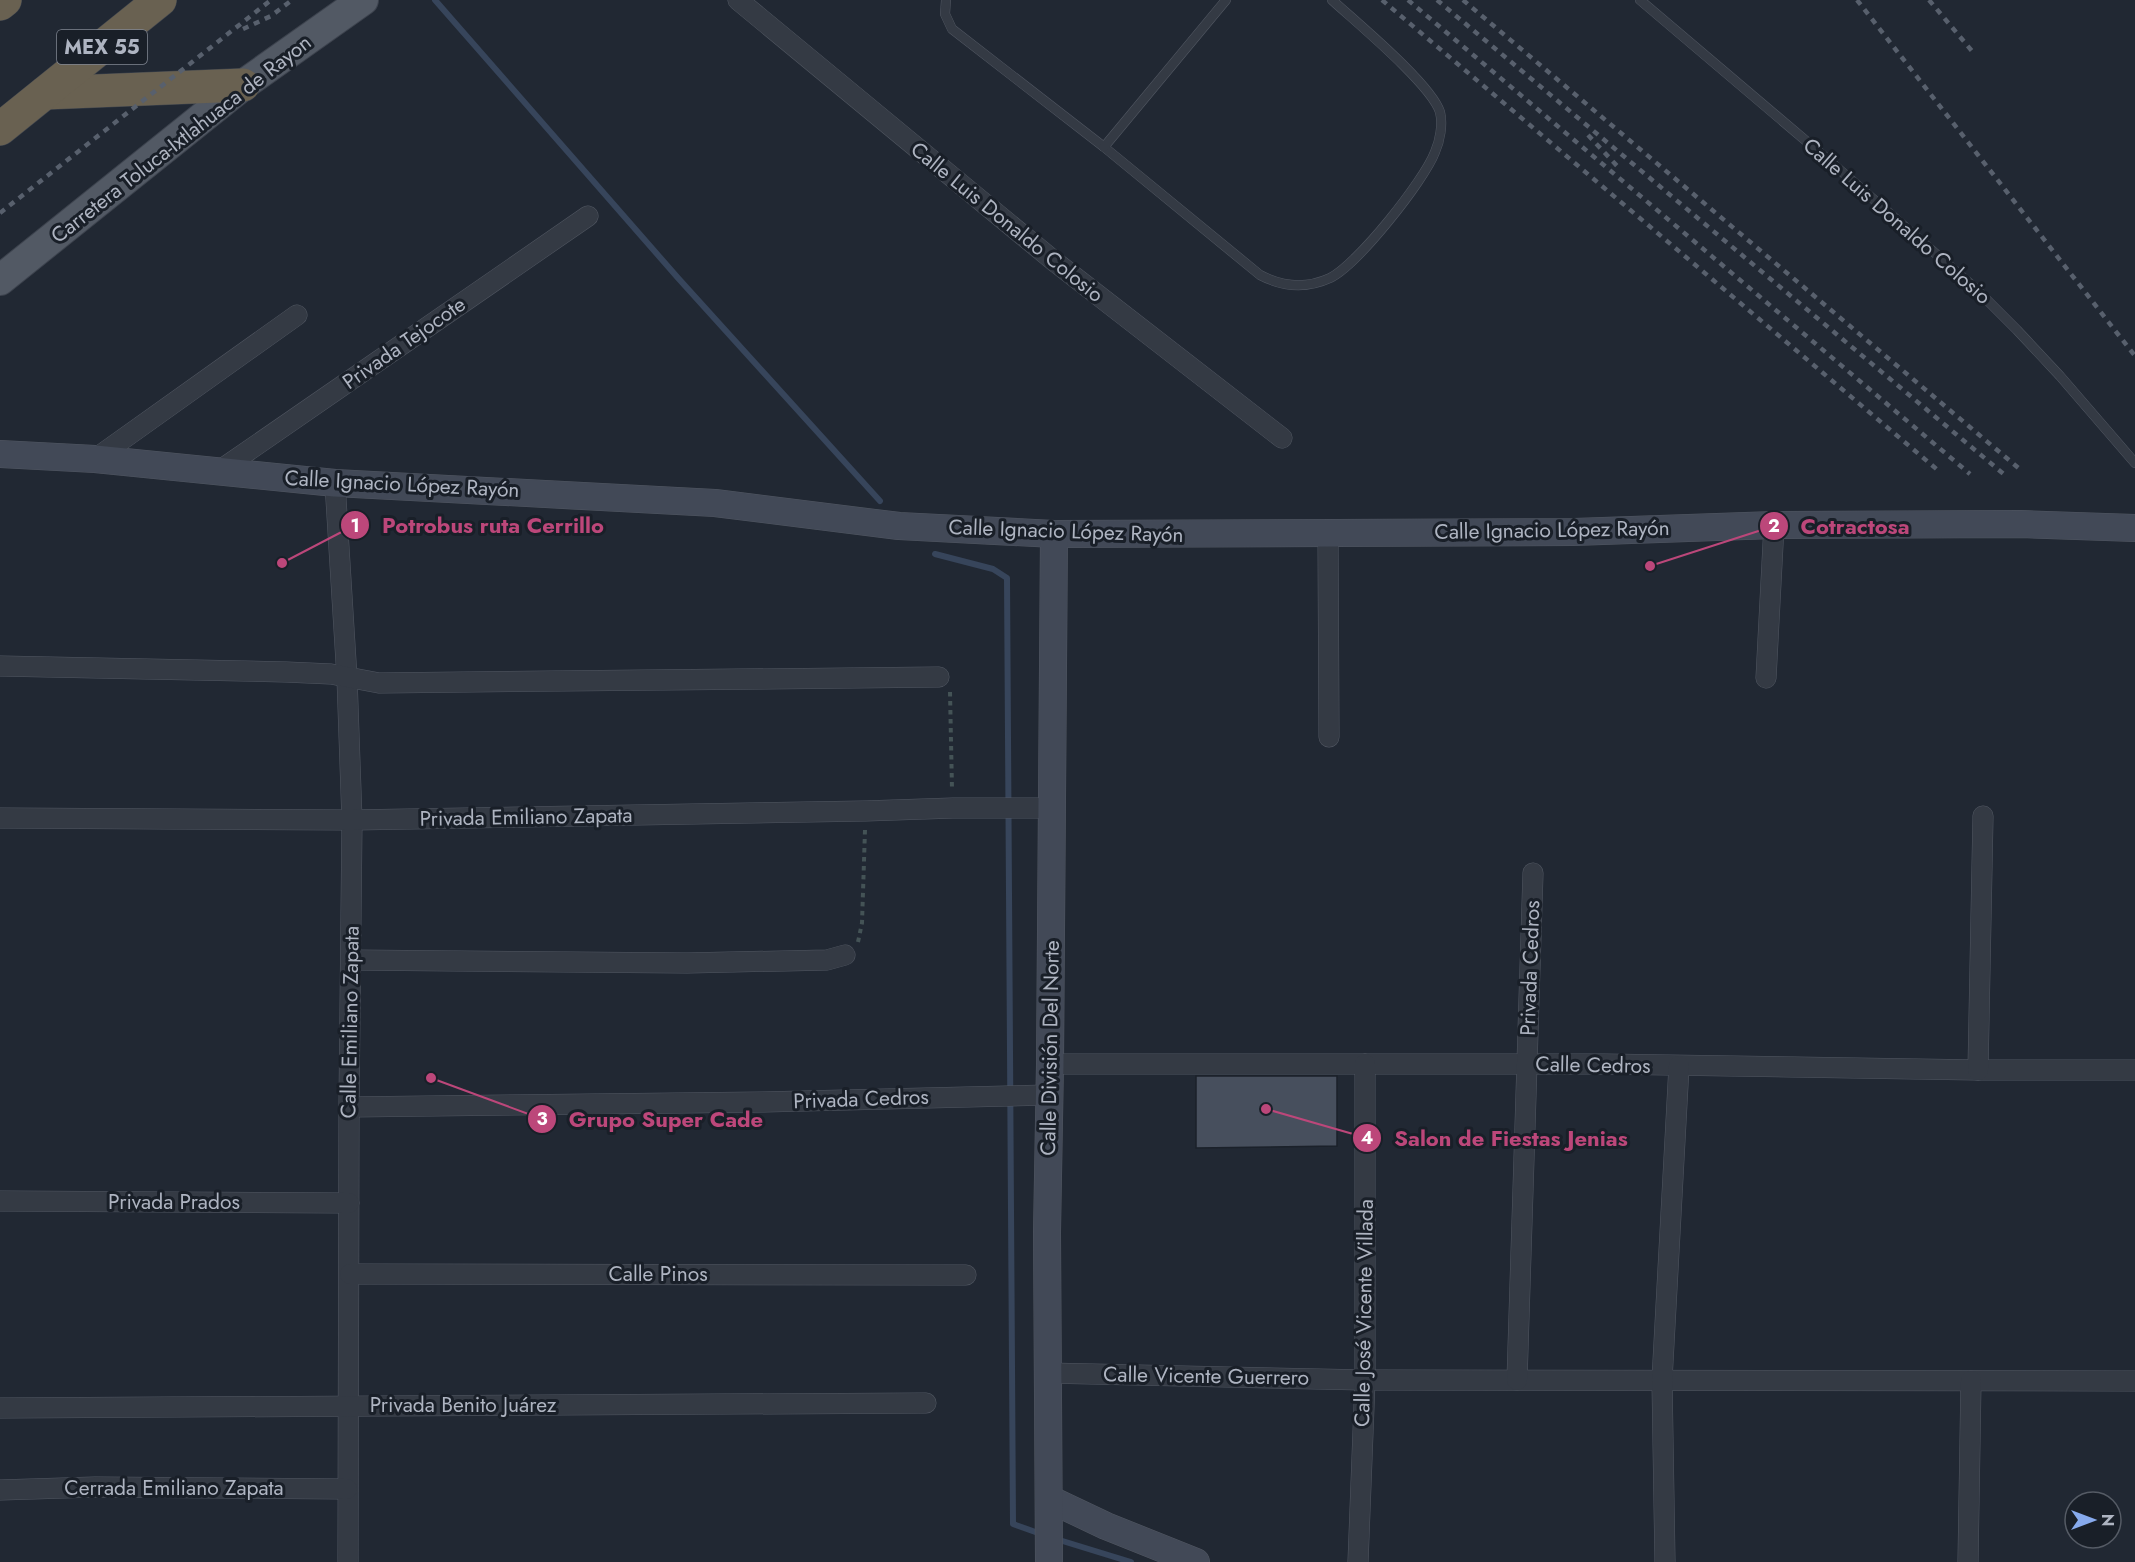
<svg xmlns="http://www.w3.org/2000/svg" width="2135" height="1562" font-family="Jost,sans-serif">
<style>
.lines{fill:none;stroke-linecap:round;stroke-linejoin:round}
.stream{stroke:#37455b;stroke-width:6}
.building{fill:#474f5d;stroke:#1b212a;stroke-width:1.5}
.lane-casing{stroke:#515762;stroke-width:10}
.street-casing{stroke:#515762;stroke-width:21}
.secondary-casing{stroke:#515762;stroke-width:28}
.primary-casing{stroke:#3d434e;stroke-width:32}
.highway-casing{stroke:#3e444e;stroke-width:34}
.path{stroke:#445356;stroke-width:4;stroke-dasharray:4.5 4.5;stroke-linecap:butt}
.lane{stroke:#343a44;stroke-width:9}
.street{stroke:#343a44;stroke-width:20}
.secondary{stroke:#424957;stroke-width:27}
.primary{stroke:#525964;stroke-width:30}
.highway{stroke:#696151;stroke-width:33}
.rail{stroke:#58606d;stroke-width:4.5;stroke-dasharray:6 6;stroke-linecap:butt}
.labels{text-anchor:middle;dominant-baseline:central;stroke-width:6;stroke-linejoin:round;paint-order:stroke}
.shield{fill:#191f28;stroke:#818793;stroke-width:1.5}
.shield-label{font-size:20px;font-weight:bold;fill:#aeb4c1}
.street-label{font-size:21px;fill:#aeb4c1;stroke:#191f28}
.leader{fill:none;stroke:#bc477a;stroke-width:2}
.callout-dot{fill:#bc477a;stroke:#191f28;stroke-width:2}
.mark-label{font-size:18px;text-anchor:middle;font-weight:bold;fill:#fff}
.callout-label{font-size:22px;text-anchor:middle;font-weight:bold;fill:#bc477a;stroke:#191f28;stroke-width:6;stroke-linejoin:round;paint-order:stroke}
</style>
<rect width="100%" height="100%" fill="#212833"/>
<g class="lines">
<g class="stream">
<polyline points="435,0 678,278 880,501"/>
<polyline points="935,554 993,569 1007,578 1013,1524 1041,1534"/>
<polyline points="1056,1539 1131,1562"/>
</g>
</g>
<polygon class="building" points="1196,1076 1337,1076 1337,1146 1196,1148"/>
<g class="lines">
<defs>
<g id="lane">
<path d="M946,0l-1,14 7,15 152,118 156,128c23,12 46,14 70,3 27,-13 94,-97 105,-126 5,-11 8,-28 5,-40 -9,-28 -84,-90 -108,-112"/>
<polyline points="1640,0 1825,157 1975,288 2017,330 2060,376 2135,463"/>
<polyline points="1104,147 1226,0"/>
</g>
<g id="street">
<polyline points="738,0 1054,261 1282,438"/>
<polyline points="95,459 297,315"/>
<polyline points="219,471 588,216"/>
<polyline points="335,483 347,678 352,820 349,1107 348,1562"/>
<polyline points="1328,534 1329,737"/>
<polyline points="0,666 286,672 331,674 379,683 939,677"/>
<polyline points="1766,678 1774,525"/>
<polyline points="0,818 352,820 865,811 953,808 1051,808"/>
<polyline points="351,960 687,963 827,960 845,955"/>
<polyline points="1050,1064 1604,1064 1978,1070 2135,1070"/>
<polyline points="1978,1070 1983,816"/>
<polyline points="349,1107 763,1102 1049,1095"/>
<polyline points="0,1201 349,1203"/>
<polyline points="350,1274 966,1275"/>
<polyline points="1047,1373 1365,1380 2135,1381"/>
<polyline points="1517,1380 1533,873"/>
<polyline points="0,1408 926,1403"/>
<polyline points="0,1490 95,1487 347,1489"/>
<polyline points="1358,1562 1365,1380 1365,1064"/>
<polyline points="1665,1562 1662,1380 1679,1066"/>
<polyline points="1968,1562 1971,1381"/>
</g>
<g id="secondary">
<polyline points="0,454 95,459 335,483 715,503 899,526 1054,534 1574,532 1774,525 2021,524 2135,528"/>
<polyline points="1049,1499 1106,1526 1196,1562"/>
<polyline points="1049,1562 1047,1232 1050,1064 1054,534"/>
</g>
<polyline id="primary" points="0,280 243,85 363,0"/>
<g id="highway">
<polyline points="0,4 5,0"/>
<polyline points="45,93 243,85"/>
<polyline points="0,129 160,0"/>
</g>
</defs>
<use href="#lane" class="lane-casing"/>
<use href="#street" class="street-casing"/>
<use href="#secondary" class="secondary-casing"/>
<use href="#primary" class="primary-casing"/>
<use href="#highway" class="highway-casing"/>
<g class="path">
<polyline points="950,692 952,789"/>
<polyline points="858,942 862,923 865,830"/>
</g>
<use href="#lane" class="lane"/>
<use href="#street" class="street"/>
<use href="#secondary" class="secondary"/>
<use href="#primary" class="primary"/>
<use href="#highway" class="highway"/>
<g class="rail">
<polyline points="1382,0 1940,472"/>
<polyline points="1408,0 1970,474"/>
<polyline points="1437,0 2006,476"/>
<polyline points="1463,0 2022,471"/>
<polyline points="1857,0 2135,356"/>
<polyline points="1929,0 1972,51"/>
<polyline points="243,29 271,16 292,0"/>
<polyline points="1588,135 1619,168"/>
<polyline points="0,213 271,0"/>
</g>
</g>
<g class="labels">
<rect class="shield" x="57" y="30" width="90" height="34" rx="4.5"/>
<g class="shield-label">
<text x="102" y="47">MEX 55</text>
</g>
<g class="street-label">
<text transform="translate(181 139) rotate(-38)">Carretera Toluca-Ixtlahuaca de Rayon</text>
<text transform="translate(1897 221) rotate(41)">Calle Luis Donaldo Colosio</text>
<text transform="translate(1007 222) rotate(39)">Calle Luis Donaldo Colosio</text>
<text transform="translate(404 343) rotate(-35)">Privada Tejocote</text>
<text transform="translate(402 484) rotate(3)">Calle Ignacio López Rayón</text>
<text transform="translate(1552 530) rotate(-1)">Calle Ignacio López Rayón</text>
<text transform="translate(1066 531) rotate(2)">Calle Ignacio López Rayón</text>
<text transform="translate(526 817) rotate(-1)">Privada Emiliano Zapata</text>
<text transform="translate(1530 968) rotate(-88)">Privada Cedros</text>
<text transform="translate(350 1022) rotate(-89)">Calle Emiliano Zapata</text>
<text transform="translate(1050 1048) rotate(-89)">Calle División Del Norte</text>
<text transform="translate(1593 1065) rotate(1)">Calle Cedros</text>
<text transform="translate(861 1099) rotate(-2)">Privada Cedros</text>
<text x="174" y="1202">Privada Prados</text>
<text x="658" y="1274">Calle Pinos</text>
<text transform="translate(1364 1313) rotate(-89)">Calle José Vicente Villada</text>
<text transform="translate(1206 1376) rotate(1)">Calle Vicente Guerrero</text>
<text x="463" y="1405">Privada Benito Juárez</text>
<text x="174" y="1488">Cerrada Emiliano Zapata</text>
</g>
</g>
<path class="leader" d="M282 563L355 525M1650 566L1774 526M431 1078L542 1119M1266 1109L1367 1138"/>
<g class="callout-dot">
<circle cx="282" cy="563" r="6"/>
<circle cx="1650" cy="566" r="6"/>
<circle cx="431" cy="1078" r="6"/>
<circle cx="1266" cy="1109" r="6"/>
<circle cx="355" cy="525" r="15"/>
<circle cx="1774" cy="526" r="15"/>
<circle cx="542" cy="1119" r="15"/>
<circle cx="1367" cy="1138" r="15"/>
</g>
<g class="mark-label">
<text x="355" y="532">1</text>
<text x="1774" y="532">2</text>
<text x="542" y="1125">3</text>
<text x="1367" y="1144">4</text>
</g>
<g class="callout-label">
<text x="493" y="533">Potrobus ruta Cerrillo</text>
<text x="1855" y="534">Cotractosa</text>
<text x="666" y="1127">Grupo Super Cade</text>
<text x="1511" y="1146">Salon de Fiestas Jenias</text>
</g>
<g transform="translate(2093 1520) rotate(90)"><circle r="28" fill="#191f28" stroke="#555b65" stroke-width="1.5"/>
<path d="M0-4.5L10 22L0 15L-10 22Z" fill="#87aaed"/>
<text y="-9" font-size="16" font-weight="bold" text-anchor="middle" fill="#aeb4c1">N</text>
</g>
</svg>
